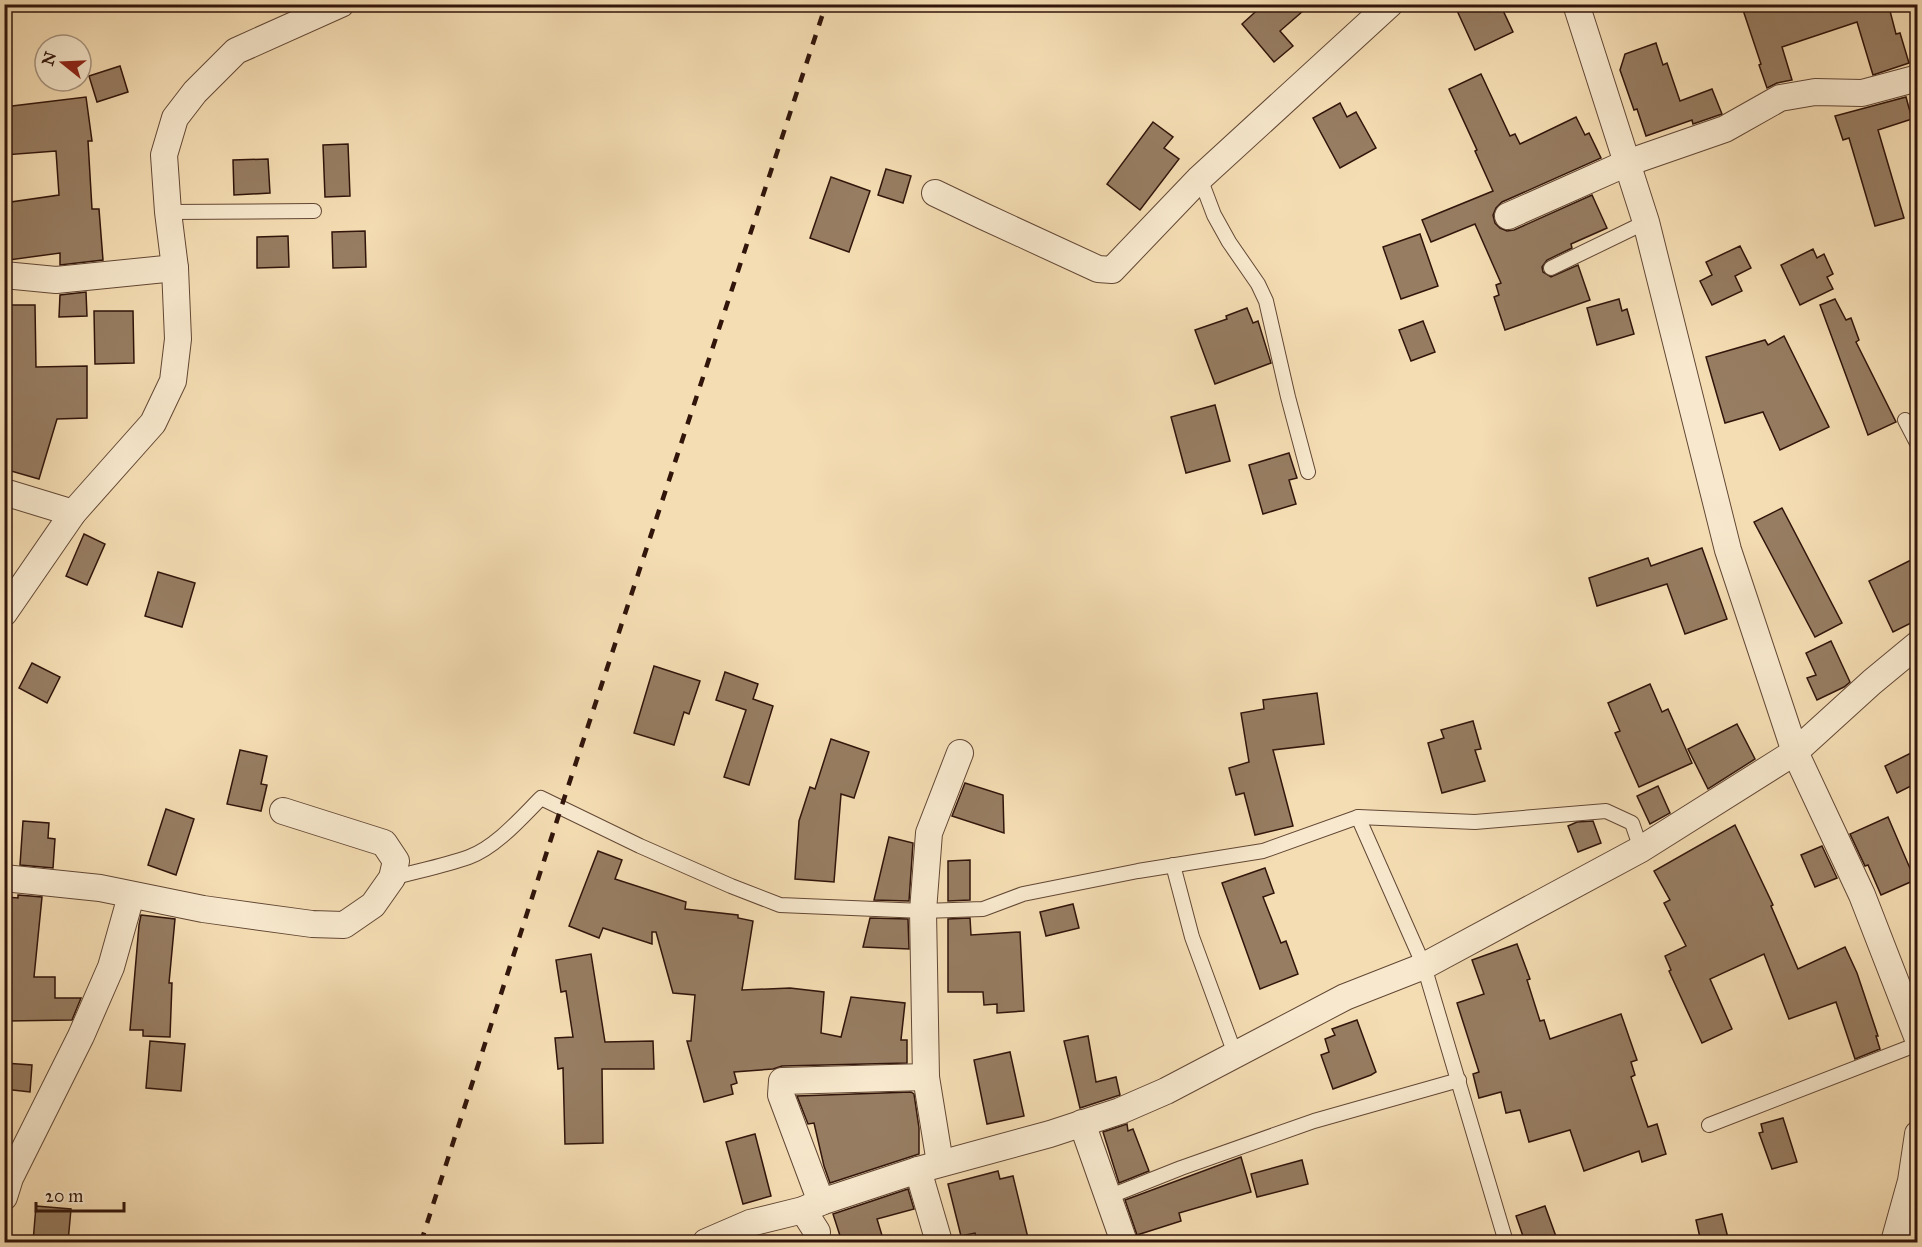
<svg xmlns="http://www.w3.org/2000/svg" width="1922" height="1247" font-family="'IM FELL Great Primer',serif">
<style>
.building{fill:#977d62;stroke:#31150b;stroke-width:1.5}
.lines{fill:none;stroke-linecap:round;stroke-linejoin:round}
.lane-casing{stroke:#624735;stroke-width:16}
.street-casing{stroke:#624735;stroke-width:28}
.lane{stroke:#f8e9ce;stroke-width:14}
.street{stroke:#f8e9ce;stroke-width:26}
.rail{stroke:#31150b;stroke-width:4.5;stroke-dasharray:10 10;stroke-linecap:butt}
</style>
<rect width="100%" height="100%" fill="#f5ddb3"/>
<filter id="stains"><feTurbulence type="fractalNoise" baseFrequency=".00333" numOctaves="4"/><feColorMatrix values="0 0 0 0 .2 0 0 0 0 .09 0 0 0 0 .02 0 0 0 .5 -.17"/></filter>
<radialGradient id="worn" r=".72"><stop offset=".6" stop-color="#630" stop-opacity="0"/><stop offset="1" stop-color="#630" stop-opacity=".3"/></radialGradient>
<g class="building">
<polygon points="1264,4 1311,4 1280,31 1293,46 1274,62 1242,24"/>
<polygon points="1454,4 1500,4 1513,32 1475,50"/>
<polygon points="1741,4 1894,4 1895,9 1890,11 1896,34 1900,33 1909,63 1873,75 1857,22 1782,47 1792,80 1777,83 1767,88 1759,65 1761,64"/>
<polygon points="1656,43 1663,65 1667,63 1680,101 1712,89 1722,114 1693,124 1692,120 1646,136 1637,109 1634,110 1620,70 1625,54"/>
<polygon points="120,66 128,92 97,102 89,76"/>
<polygon points="1481,74 1510,136 1515,134 1520,144 1576,117 1585,135 1589,133 1601,158 1502,202 1496,208 1493,215 1495,223 1500,228 1507,231 1514,230 1592,195 1607,228 1571,244 1572,248 1547,260 1542,267 1543,272 1551,277 1578,265 1590,300 1505,330 1494,297 1499,295 1496,285 1501,283 1475,224 1431,242 1422,220 1493,191 1475,151 1477,150 1449,89"/>
<polygon points="86,97 92,141 88,141 92,209 99,209 103,260 60,265 60,253 9,260 4,234 4,203 59,195 56,151 4,155 4,107"/>
<polygon points="1906,97 1912,119 1878,130 1904,218 1875,226 1849,138 1843,140 1835,116"/>
<polygon points="1340,103 1347,117 1356,112 1376,148 1340,168 1313,118"/>
<polygon points="1153,122 1173,137 1164,148 1179,159 1140,210 1107,184"/>
<polygon points="348,144 350,196 325,197 323,145"/>
<polygon points="268,159 270,193 234,195 233,160"/>
<polygon points="886,169 911,176 903,203 878,195"/>
<polygon points="831,177 870,191 849,252 810,238"/>
<polygon points="365,231 366,267 333,268 332,232"/>
<polygon points="1420,234 1438,286 1401,299 1383,247"/>
<polygon points="288,236 289,267 257,268 257,237"/>
<polygon points="1740,246 1751,268 1735,276 1742,291 1712,305 1700,281 1712,275 1706,262"/>
<polygon points="1813,249 1817,258 1824,254 1833,274 1827,277 1833,289 1800,305 1781,265"/>
<polygon points="86,292 87,316 59,317 60,295"/>
<polygon points="1619,299 1622,311 1627,309 1634,334 1597,345 1587,308"/>
<polygon points="1835,299 1846,320 1851,318 1859,340 1856,342 1896,422 1868,435 1820,305"/>
<polygon points="4,305 35,305 36,367 87,366 87,418 57,419 39,479 4,469"/>
<polygon points="1247,308 1253,323 1258,321 1271,363 1215,384 1195,330 1227,319 1226,316"/>
<polygon points="94,311 133,311 134,363 95,364"/>
<polygon points="1423,321 1435,352 1411,361 1399,330"/>
<polygon points="1784,336 1829,427 1780,450 1763,412 1725,423 1706,357 1765,340 1768,345"/>
<polygon points="1215,405 1230,461 1186,473 1171,417"/>
<polygon points="1289,453 1297,478 1289,480 1296,504 1263,514 1249,465"/>
<polygon points="1782,508 1842,623 1815,637 1754,522"/>
<polygon points="84,534 105,544 87,585 66,576"/>
<polygon points="1702,548 1727,619 1685,634 1667,584 1597,606 1589,578 1648,558 1651,566"/>
<polygon points="1917,557 1917,620 1893,632 1869,581"/>
<polygon points="158,572 195,583 182,627 145,616"/>
<polygon points="1831,641 1850,682 1844,687 1817,700 1807,678 1816,675 1806,653"/>
<polygon points="32,663 60,677 47,703 19,688"/>
<polygon points="654,666 700,681 689,714 684,712 674,745 634,733"/>
<polygon points="725,672 758,684 753,699 773,706 749,785 724,777 746,710 716,700"/>
<polygon points="1650,684 1662,712 1668,709 1692,763 1639,787 1615,733 1620,731 1608,703"/>
<polygon points="1317,693 1324,744 1273,750 1293,826 1255,835 1244,793 1236,795 1229,768 1249,762 1241,713 1264,709 1263,700"/>
<polygon points="1473,721 1481,749 1475,750 1485,781 1442,793 1428,743 1444,738 1441,730"/>
<polygon points="1737,724 1755,759 1708,789 1688,749"/>
<polygon points="831,739 869,752 854,798 841,794 834,882 795,879 799,821 810,787 815,789"/>
<polygon points="240,750 267,756 261,784 267,785 261,811 227,804"/>
<polygon points="1917,750 1917,783 1897,793 1885,766"/>
<polygon points="965,783 1003,795 1004,833 952,816"/>
<polygon points="1658,786 1670,813 1650,824 1637,796"/>
<polygon points="166,809 194,819 176,875 148,865"/>
<polygon points="1888,817 1915,880 1881,895 1868,865 1865,866 1850,834"/>
<polygon points="23,821 49,823 48,838 55,839 53,868 20,865"/>
<polygon points="1593,821 1601,843 1578,852 1568,826 1577,822"/>
<polygon points="1735,825 1773,905 1771,906 1798,969 1845,947 1857,973 1878,1036 1876,1036 1880,1049 1855,1059 1836,1002 1789,1019 1764,954 1710,979 1732,1029 1702,1043 1669,971 1671,970 1665,956 1686,946 1664,903 1670,900 1654,871"/>
<polygon points="889,837 913,843 909,901 874,900"/>
<polygon points="1822,846 1837,878 1815,887 1801,855"/>
<polygon points="598,851 622,860 615,879 686,902 685,909 738,915 738,918 753,921 742,990 790,988 824,992 821,1033 841,1037 851,997 905,1003 901,1040 907,1040 907,1063 782,1066 773,1069 734,1072 737,1083 731,1085 733,1094 704,1102 687,1041 691,1041 695,995 673,993 656,932 652,932 652,944 603,928 599,938 569,926"/>
<polygon points="970,860 970,900 948,901 948,861"/>
<polygon points="1265,868 1274,893 1263,897 1281,943 1286,941 1298,974 1260,989 1222,883"/>
<polygon points="18,895 42,897 34,977 55,977 55,998 81,998 72,1020 7,1021 4,963 7,929 4,928 4,916 6,897 18,898"/>
<polygon points="1073,904 1079,928 1046,936 1040,912"/>
<polygon points="141,915 175,919 169,983 172,983 170,1037 143,1036 143,1030 130,1030 139,925"/>
<polygon points="870,918 908,919 909,949 863,947"/>
<polygon points="970,918 971,935 1020,932 1024,1011 997,1013 997,1004 984,1005 983,992 948,992 948,919"/>
<polygon points="1517,944 1530,979 1527,980 1540,1021 1544,1020 1550,1039 1621,1014 1637,1060 1631,1062 1635,1075 1631,1077 1648,1127 1657,1124 1666,1154 1642,1162 1639,1151 1584,1171 1570,1130 1529,1142 1520,1110 1506,1113 1501,1092 1479,1098 1473,1074 1479,1072 1457,1003 1484,994 1472,960"/>
<polygon points="591,954 605,1042 653,1041 654,1069 602,1069 603,1143 565,1144 563,1068 558,1069 555,1038 573,1037 566,991 561,992 556,960"/>
<polygon points="1357,1020 1376,1072 1371,1075 1333,1089 1321,1055 1329,1052 1325,1039 1335,1035 1332,1029"/>
<polygon points="1088,1036 1096,1082 1116,1077 1120,1095 1080,1108 1064,1041"/>
<polygon points="150,1041 185,1044 181,1091 146,1088"/>
<polygon points="1010,1052 1024,1116 987,1124 974,1060"/>
<polygon points="4,1063 32,1065 30,1092 4,1089"/>
<polygon points="911,1092 914,1094 919,1128 919,1154 830,1183 824,1166 814,1123 808,1124 797,1096"/>
<polygon points="1783,1118 1797,1162 1772,1169 1759,1133 1763,1132 1761,1124"/>
<polygon points="1127,1124 1128,1131 1133,1129 1149,1171 1119,1183 1103,1132"/>
<polygon points="755,1134 771,1196 743,1204 726,1142"/>
<polygon points="1241,1157 1251,1192 1179,1213 1181,1221 1137,1235 1125,1200"/>
<polygon points="1302,1160 1308,1184 1257,1197 1251,1174"/>
<polygon points="998,1171 1000,1179 1013,1176 1029,1242 978,1242 975,1233 961,1236 948,1184"/>
<polygon points="908,1189 914,1209 877,1219 884,1242 842,1242 833,1214"/>
<polygon points="36,1206 71,1209 68,1242 33,1242"/>
<polygon points="1545,1206 1558,1242 1525,1242 1516,1216"/>
<polygon points="1722,1214 1729,1242 1701,1242 1696,1220"/>
</g>
<g class="lines">
<defs>
<g id="lane">
<polyline points="1200,178 1214,215 1229,242 1258,284 1266,301 1288,397 1308,472"/>
<polyline points="168,212 314,211"/>
<polyline points="1551,268 1646,222"/>
<polyline points="1905,420 1918,445"/>
<polyline points="1358,817 1424,966 1506,1242"/>
<polyline points="1173,865 1192,937 1235,1054"/>
<path d="M392,878c25,-7 52,-12 77,-21 27,-10 52,-39 72,-59l99,48 91,40 49,19 143,6 60,-2 40,-15 115,-23 125,-20 95,-34 117,5 131,-11 26,12 9,26"/>
<polyline points="1709,1125 1918,1044"/>
<polyline points="1108,1197 1181,1168 1314,1121 1459,1080"/>
</g>
<g id="street">
<polyline points="1576,4 1646,222 1728,550 1795,752 1862,895 1918,1039"/>
<polyline points="935,193 983,216 1098,269 1112,270 1200,178 1390,4"/>
<polyline points="1508,216 1627,163 1725,129 1780,98 1815,92 1862,93 1918,78"/>
<polyline points="4,275 56,280 175,268"/>
<polyline points="4,492 73,513"/>
<polyline points="4,613 73,513 153,423 173,381 178,339 175,268 168,212 164,155 175,118 195,92 236,51 341,4"/>
<polyline points="4,878 100,888 203,909 312,924 344,925 373,905 392,878 396,861 384,843 283,811"/>
<polyline points="1082,1123 1124,1242"/>
<polyline points="940,1163 926,1077 923,911 929,833 960,753"/>
<polyline points="918,1170 939,1242"/>
<polyline points="4,1197 10,1178 81,1036 111,967 131,896"/>
<polyline points="821,1202 781,1095 782,1081 926,1077"/>
<polyline points="803,1210 817,1232"/>
<polyline points="706,1242 750,1223 803,1210 821,1202 918,1170 1050,1134 1120,1111 1166,1091 1345,997 1424,966 1641,849 1795,752 1872,682 1918,644"/>
<polyline points="1894,1242 1911,1181 1918,1134"/>
</g>
</defs>
<use href="#lane" class="lane-casing"/>
<use href="#street" class="street-casing"/>
<use href="#lane" class="lane"/>
<use href="#street" class="street"/>
<polyline class="rail" points="421,1242 561,808 826,4"/>
</g>
<rect width="1922" height="1247" fill="none" stroke="#f5ddb3" stroke-width="24"/>
<rect x="6" y="6" width="1910" height="1235" fill="none" stroke="#31150b" stroke-width="3"/>
<rect x="12" y="12" width="1898" height="1223" fill="none" stroke="#31150b" stroke-width="1.5"/>
<g transform="translate(63 63) rotate(288)"><circle r="28" fill="#f8e9ce" stroke="#a89480" stroke-width="1.5"/>
<path d="M0-4.5L10 22L0 15L-10 22Z" fill="#8f2418"/>
<text y="-9" font-size="16" font-weight="bold" text-anchor="middle" fill="#31150b">N</text>
</g>
<path d="M36 1202v9h88v-9" fill="none" stroke="#31150b" stroke-width="3"/>
<text x="45" y="1202" font-size="18" fill="#31150b" stroke="#f8e9ce" stroke-width="4.5" paint-order="stroke">20 m</text>
<rect width="100%" height="100%" filter="url(#stains)"/>
<rect width="100%" height="100%" fill="url(#worn)"/>
</svg>
